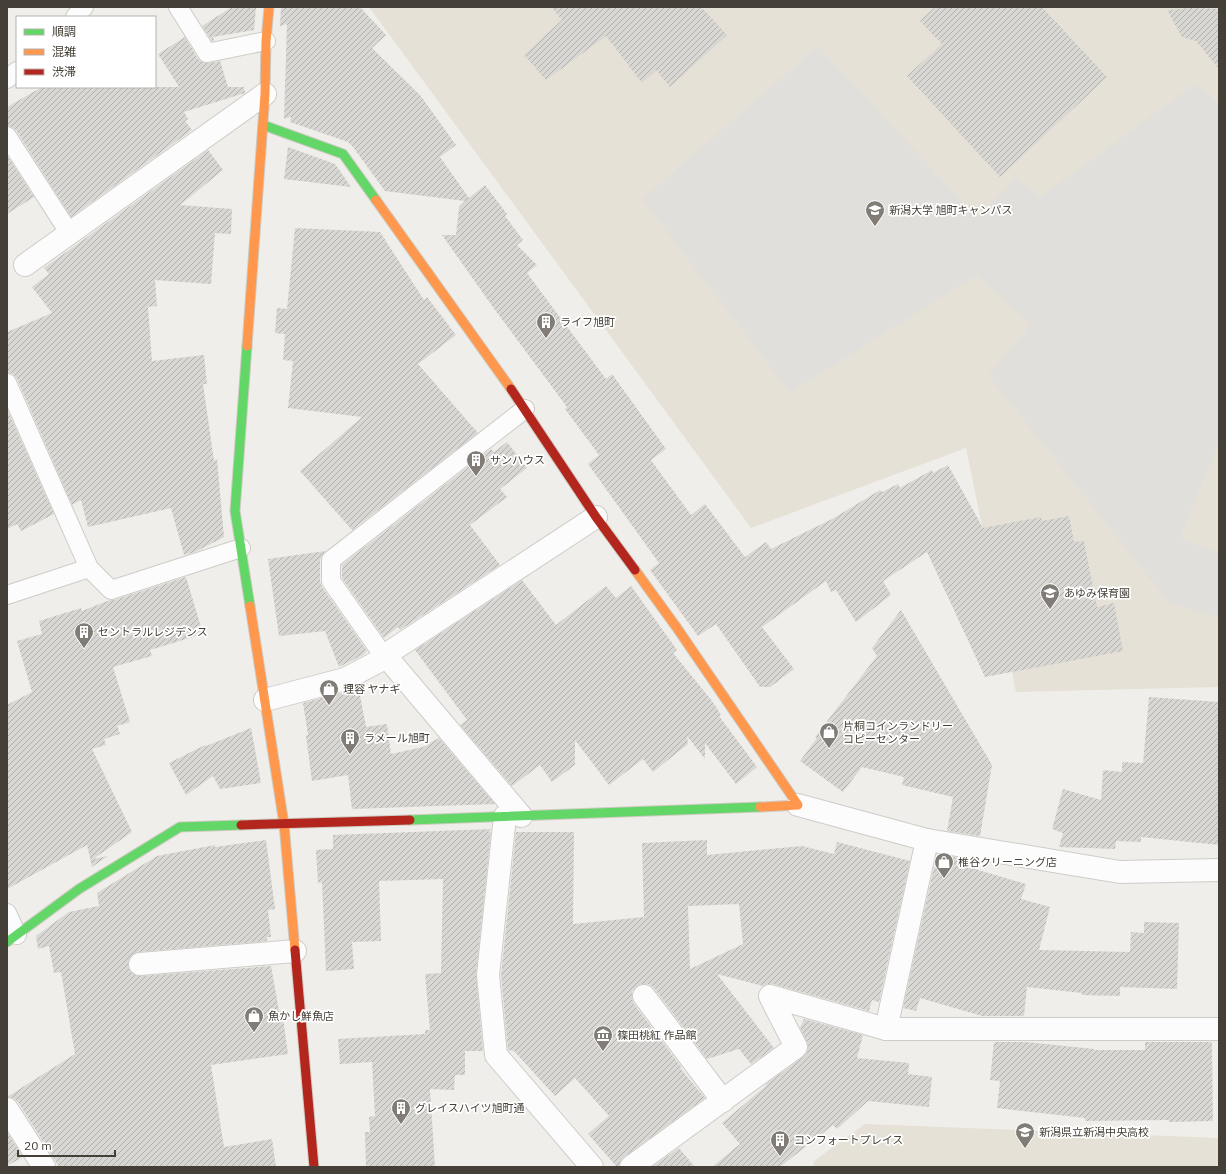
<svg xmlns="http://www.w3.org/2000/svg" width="1226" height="1174" font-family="'IBM Plex Sans','Noto Sans JP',sans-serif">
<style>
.education{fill:#e6e1d6}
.parking{fill:#e1dfdb}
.building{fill:url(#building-hatch);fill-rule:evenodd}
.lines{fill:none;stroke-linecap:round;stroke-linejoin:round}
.lane-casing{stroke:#ceccc8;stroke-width:20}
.street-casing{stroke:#ceccc8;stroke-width:24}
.fast-casing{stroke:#cecbc2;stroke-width:11}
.slow-casing{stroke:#cecbc2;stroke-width:11}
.jam-casing{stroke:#cecbc2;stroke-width:11}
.lane{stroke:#fdfcfc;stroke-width:18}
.street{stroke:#fdfcfc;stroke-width:22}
.fast{stroke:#63d668;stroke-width:9}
.slow{stroke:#ff974d;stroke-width:9}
.jam{stroke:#b3261e;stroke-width:9}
.labels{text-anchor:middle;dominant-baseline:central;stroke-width:3.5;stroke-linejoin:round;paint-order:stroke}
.poi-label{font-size:11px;fill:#454037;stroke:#fff;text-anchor:start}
</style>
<defs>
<pattern id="building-hatch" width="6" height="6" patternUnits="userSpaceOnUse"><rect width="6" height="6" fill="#d9d7d3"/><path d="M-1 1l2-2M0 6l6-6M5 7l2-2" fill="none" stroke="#b2b0ac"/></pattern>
</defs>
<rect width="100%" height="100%" fill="#f0eeea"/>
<g class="education">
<polygon points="369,7 1219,7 1219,687 1016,692 966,448 751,528"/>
<polygon points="865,1124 1219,1138 1219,1167 813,1167 814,1161"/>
</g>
<polygon class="parking" points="818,46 977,217 1016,178 1039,198 1195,84 1219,103 1219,442 1180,538 1219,553 1219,618 1169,603 988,375 1031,325 977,275 790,393 642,199"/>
<g class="building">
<polygon points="232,7 256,7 254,30 213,37 214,41 212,41 202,26"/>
<polygon points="281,7 360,7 386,35 372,48 420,95 456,145 440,157 469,198 485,185 507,214 505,216 523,240 517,245 537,265 527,273 606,379 612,374 666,449 651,460 691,515 705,504 745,557 766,542 771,549 834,518 880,490 882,492 898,484 900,488 932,470 933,473 948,465 983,528 1041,517 1042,521 1069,516 1074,542 1084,541 1097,607 1114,603 1123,651 985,677 927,552 883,581 891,595 856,622 836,590 831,592 826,581 762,627 794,669 770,687 760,687 716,624 698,636 650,570 659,563 588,464 599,455 565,409 567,407 495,310 442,235 456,235 459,207 465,201 385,191 353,147 348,142 290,122 291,117 284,119 287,24 280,26"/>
<polygon points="551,7 701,7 727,35 670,87 656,70 642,83 606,36 546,80 524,55 562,20"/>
<polygon points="935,7 1042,7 1107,77 1000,177 907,76 942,44 920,21"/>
<polygon points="1190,8 1219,9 1219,69 1196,41 1182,37 1167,10"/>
<polygon points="185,37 198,59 202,62 209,63 220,61 228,87 244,87 245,93 184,112 188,119 185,121 192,130 71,217 16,130 12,127 7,126 7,107 42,87 179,87 158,54"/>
<polygon points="288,147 335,164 351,187 284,179"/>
<polygon points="208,150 223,170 180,205 232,209 231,234 215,233 211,284 155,280 157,306 148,307 152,361 204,355 207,384 203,384 214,461 217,459 224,537 195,552 184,555 171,508 88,527 81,500 72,505 17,379 13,374 7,373 7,332 52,313 32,287 49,274 44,268"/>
<polygon points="7,155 34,197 7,214"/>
<polygon points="295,228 380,232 424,300 427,297 456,335 418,364 478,433 352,530 300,471 362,417 288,408 293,361 283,360 285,334 275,333 277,308 287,309"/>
<polygon points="7,409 54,514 21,531 17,524 7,529"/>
<polygon points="507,442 527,468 500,489 507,497 470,525 500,565 400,630 398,627 384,638 342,578 342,565 491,449 494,452"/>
<polygon points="325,551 322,555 320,560 320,581 322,587 367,651 363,655 339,667 325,631 279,636 268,559"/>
<polygon points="186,577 203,634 150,650 152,656 113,667 130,722 117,726 120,734 104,739 106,745 92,749 132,832 93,859 108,856 92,867 87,845 7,889 7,705 32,692 17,641 42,634 39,621 81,608 82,611 110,600 114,600"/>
<polygon points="522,580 556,625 606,586 616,598 631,586 677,650 673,653 712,701 721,715 719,716 757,767 736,784 705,743 705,759 687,736 688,744 653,772 643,759 609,785 575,740 575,765 552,782 540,765 512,786 460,725 467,720 415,650"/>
<polygon points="901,610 992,765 980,836 947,831 953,797 902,785 904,777 862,767 843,792 800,761 817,738 815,737 877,656 872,648"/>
<polygon points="359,690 366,727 387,724 391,754 423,747 439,738 495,804 352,809 348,775 312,781 306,736 308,735 303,703 336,694"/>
<polygon points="1149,697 1219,702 1219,845 1141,837 1141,842 1116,841 1115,849 1059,847 1063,833 1052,829 1063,789 1101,800 1103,770 1122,772 1122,762 1143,763"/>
<polygon points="251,728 261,783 220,789 213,776 186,795 169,763 205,745 206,746"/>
<polygon points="491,829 488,832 491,832 476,974 483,1051 465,1051 465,1075 455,1075 454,1090 430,1089 435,1167 366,1167 365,1132 370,1132 369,1117 375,1116 372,1062 340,1064 338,1039 425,1034 425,1030 430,1030 425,974 441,973 443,879 379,881 381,941 352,942 354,969 326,971 322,882 318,883 316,850 333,849 333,835"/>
<path d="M516,832h59l-1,1 -1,91 71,-7 -2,-74 65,-3v15l95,-9 32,8 3,-12 73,19 -31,141 -7,-2 -3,11 -96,-27h-6l-4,2 -46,-12 57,74 -23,16 -12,-15 -32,10 -53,-71 -5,-4h-7l-5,2 -5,5v7l2,6 48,64h-2l25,30 -81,59 -4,5 -1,5h-2l-29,-33 21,-18 -34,-38 -20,18 -41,-45 -6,-1 -7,-75zM739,904l4,40 -53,25 -2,-63z"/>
<polygon points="266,840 275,909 268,910 271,937 267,937 267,941 139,952 133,954 129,959 128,965 130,971 135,975 141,976 271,966 279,1011 282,1011 288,1054 211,1065 224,1147 272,1139 276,1167 59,1167 18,1102 13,1098 7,1097 75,1054 61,972 54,973 49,946 38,949 36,936 69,912 99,906 97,893 157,856 215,845 215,847"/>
<polygon points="943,855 976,861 975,869 1026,884 1021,899 1050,907 1039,950 1130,952 1131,932 1144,933 1144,922 1179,923 1177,989 1120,987 1120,996 1082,995 1082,993 1027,987 1024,1016 982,1016 920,998 916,1011 903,1008 934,867 948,870 935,861 936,858 943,860"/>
<polygon points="804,1019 863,1035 857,1058 909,1063 908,1074 932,1077 929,1107 868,1101 837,1129 833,1125 780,1167 712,1167 740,1144 722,1123 767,1085 766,1084 803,1057 807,1053 808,1047 807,1042 800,1028"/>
<polygon points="994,1042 1026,1042 1094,1049 1094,1050 1145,1050 1145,1042 1212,1042 1213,1121 1169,1122 1169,1120 1085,1121 1085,1118 997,1108 1000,1081 990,1080"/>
<polygon points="7,1132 23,1157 7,1166"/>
<polygon points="679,1148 695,1167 652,1167"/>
</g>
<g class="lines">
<defs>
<g id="lane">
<polyline points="178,7 207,53 266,41"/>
<polyline points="75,17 84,7"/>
<polyline points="7,79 17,71"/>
<polyline points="7,136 70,234"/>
<polyline points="7,383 89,568 111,590 241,548"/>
<polyline points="7,595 89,568"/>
<polyline points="385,658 331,581 331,560 525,409"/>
<polyline points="7,913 17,935"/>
</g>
<g id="street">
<polyline points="25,265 265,94"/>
<polyline points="385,655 521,816"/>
<polyline points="265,700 345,679 385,658 385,655 596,517"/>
<polyline points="798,805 927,840 1120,872 1219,870"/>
<polyline points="505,816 488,975 496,1055 592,1167"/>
<polyline points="140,964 295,951"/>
<polyline points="644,996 723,1101"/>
<polyline points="886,1029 927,840"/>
<polyline points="7,1109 44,1167"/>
<polyline points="631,1167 796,1047 770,996 886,1029 1219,1029"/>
</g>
<g id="fast">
<polyline points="263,125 343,154 376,200"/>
<polyline points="247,346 235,511 250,606"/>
<polyline points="410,820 760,807"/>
<polyline points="7,942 79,889 180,827 241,825"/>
</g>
<g id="slow">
<polyline points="376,200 511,389"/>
<polyline points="247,346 265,94 266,41 269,7"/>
<polyline points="635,570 677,628 798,805 760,807"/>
<polyline points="250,606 284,824 295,950"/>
</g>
<g id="jam">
<polyline points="511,389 596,517 635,570"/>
<polyline points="241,825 410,820"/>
<polyline points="295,950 314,1167"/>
</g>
</defs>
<use href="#lane" class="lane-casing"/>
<use href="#street" class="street-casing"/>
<use href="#fast" class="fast-casing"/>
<use href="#slow" class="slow-casing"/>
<use href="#jam" class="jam-casing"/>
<use href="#lane" class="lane"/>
<use href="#street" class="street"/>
<use href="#fast" class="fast"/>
<use href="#slow" class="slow"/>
<use href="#jam" class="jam"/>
</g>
<defs>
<symbol id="university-pin" viewBox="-11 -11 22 30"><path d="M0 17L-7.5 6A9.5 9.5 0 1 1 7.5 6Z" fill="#817d76" stroke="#fff"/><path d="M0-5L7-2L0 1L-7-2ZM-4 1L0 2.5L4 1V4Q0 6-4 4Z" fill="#fff"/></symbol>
<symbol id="building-pin" viewBox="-11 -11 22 30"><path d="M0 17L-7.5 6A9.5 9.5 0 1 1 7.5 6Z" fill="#817d76" stroke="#fff"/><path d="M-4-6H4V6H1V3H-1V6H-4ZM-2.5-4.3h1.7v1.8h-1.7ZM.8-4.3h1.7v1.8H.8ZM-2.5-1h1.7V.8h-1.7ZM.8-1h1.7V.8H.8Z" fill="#fff"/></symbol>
<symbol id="school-pin" viewBox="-11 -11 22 30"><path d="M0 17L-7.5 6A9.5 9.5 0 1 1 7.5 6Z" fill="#817d76" stroke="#fff"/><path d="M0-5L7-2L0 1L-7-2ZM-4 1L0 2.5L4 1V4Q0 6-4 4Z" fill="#fff"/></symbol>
<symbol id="shop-pin" viewBox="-11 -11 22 30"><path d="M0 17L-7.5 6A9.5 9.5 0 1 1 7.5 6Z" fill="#817d76" stroke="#fff"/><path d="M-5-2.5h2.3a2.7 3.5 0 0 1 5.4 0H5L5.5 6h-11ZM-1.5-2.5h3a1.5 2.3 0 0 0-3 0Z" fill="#fff"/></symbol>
<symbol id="museum-pin" viewBox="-11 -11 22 30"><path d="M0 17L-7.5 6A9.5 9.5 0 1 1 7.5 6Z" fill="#817d76" stroke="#fff"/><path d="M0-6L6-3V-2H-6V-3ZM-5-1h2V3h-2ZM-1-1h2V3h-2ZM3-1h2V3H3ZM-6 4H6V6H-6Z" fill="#fff"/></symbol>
</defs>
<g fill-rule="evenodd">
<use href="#university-pin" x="864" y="199" width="22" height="30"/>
<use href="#building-pin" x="535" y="311" width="22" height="30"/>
<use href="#building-pin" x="465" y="449" width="22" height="30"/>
<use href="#school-pin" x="1039" y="582" width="22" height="30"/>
<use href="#building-pin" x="73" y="621" width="22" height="30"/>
<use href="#shop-pin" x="318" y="678" width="22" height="30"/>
<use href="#shop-pin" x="818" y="721" width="22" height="30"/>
<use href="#building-pin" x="339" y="727" width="22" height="30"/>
<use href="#shop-pin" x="933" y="851" width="22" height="30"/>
<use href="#shop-pin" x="243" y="1005" width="22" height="30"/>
<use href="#museum-pin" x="592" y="1024" width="22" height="30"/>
<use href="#building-pin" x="390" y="1097" width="22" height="30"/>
<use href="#school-pin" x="1014" y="1121" width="22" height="30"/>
<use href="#building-pin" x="769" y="1129" width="22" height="30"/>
</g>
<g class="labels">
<g class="poi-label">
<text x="889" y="210">新潟大学 旭町キャンパス</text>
<text x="560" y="322">ライフ旭町</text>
<text x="490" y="460">サンハウス</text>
<text x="1064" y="593">あゆみ保育園</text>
<text x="98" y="632">セントラルレジデンス</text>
<text x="343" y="689">理容 ヤナギ</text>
<text x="843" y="726">片桐コインランドリー<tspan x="843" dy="13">コピーセンター</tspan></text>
<text x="364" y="738">ラメール旭町</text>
<text x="958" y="862">椎谷クリーニング店</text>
<text x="268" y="1016">魚かし鮮魚店</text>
<text x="617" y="1035">篠田桃紅 作品館</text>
<text x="415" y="1108">グレイスハイツ旭町通</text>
<text x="1039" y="1132">新潟県立新潟中央高校</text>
<text x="794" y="1140">コンフォートプレイス</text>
</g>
</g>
<rect width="1226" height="1174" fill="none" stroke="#454037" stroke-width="16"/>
<rect x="16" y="16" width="140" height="72" fill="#ffffff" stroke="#b5b3af"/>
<rect x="24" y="29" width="20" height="6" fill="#63d668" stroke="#b5b3af"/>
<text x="52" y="36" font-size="12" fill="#454037">順調</text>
<rect x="24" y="49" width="20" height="6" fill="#ff974d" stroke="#b5b3af"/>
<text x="52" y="56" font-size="12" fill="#454037">混雑</text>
<rect x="24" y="69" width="20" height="6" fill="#b3261e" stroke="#b5b3af"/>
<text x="52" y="76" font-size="12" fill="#454037">渋滞</text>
<path d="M18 1150v6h97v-6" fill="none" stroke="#454037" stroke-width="2"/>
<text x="24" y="1150" font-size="12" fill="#454037" stroke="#ffffff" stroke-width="3" paint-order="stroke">20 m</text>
</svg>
